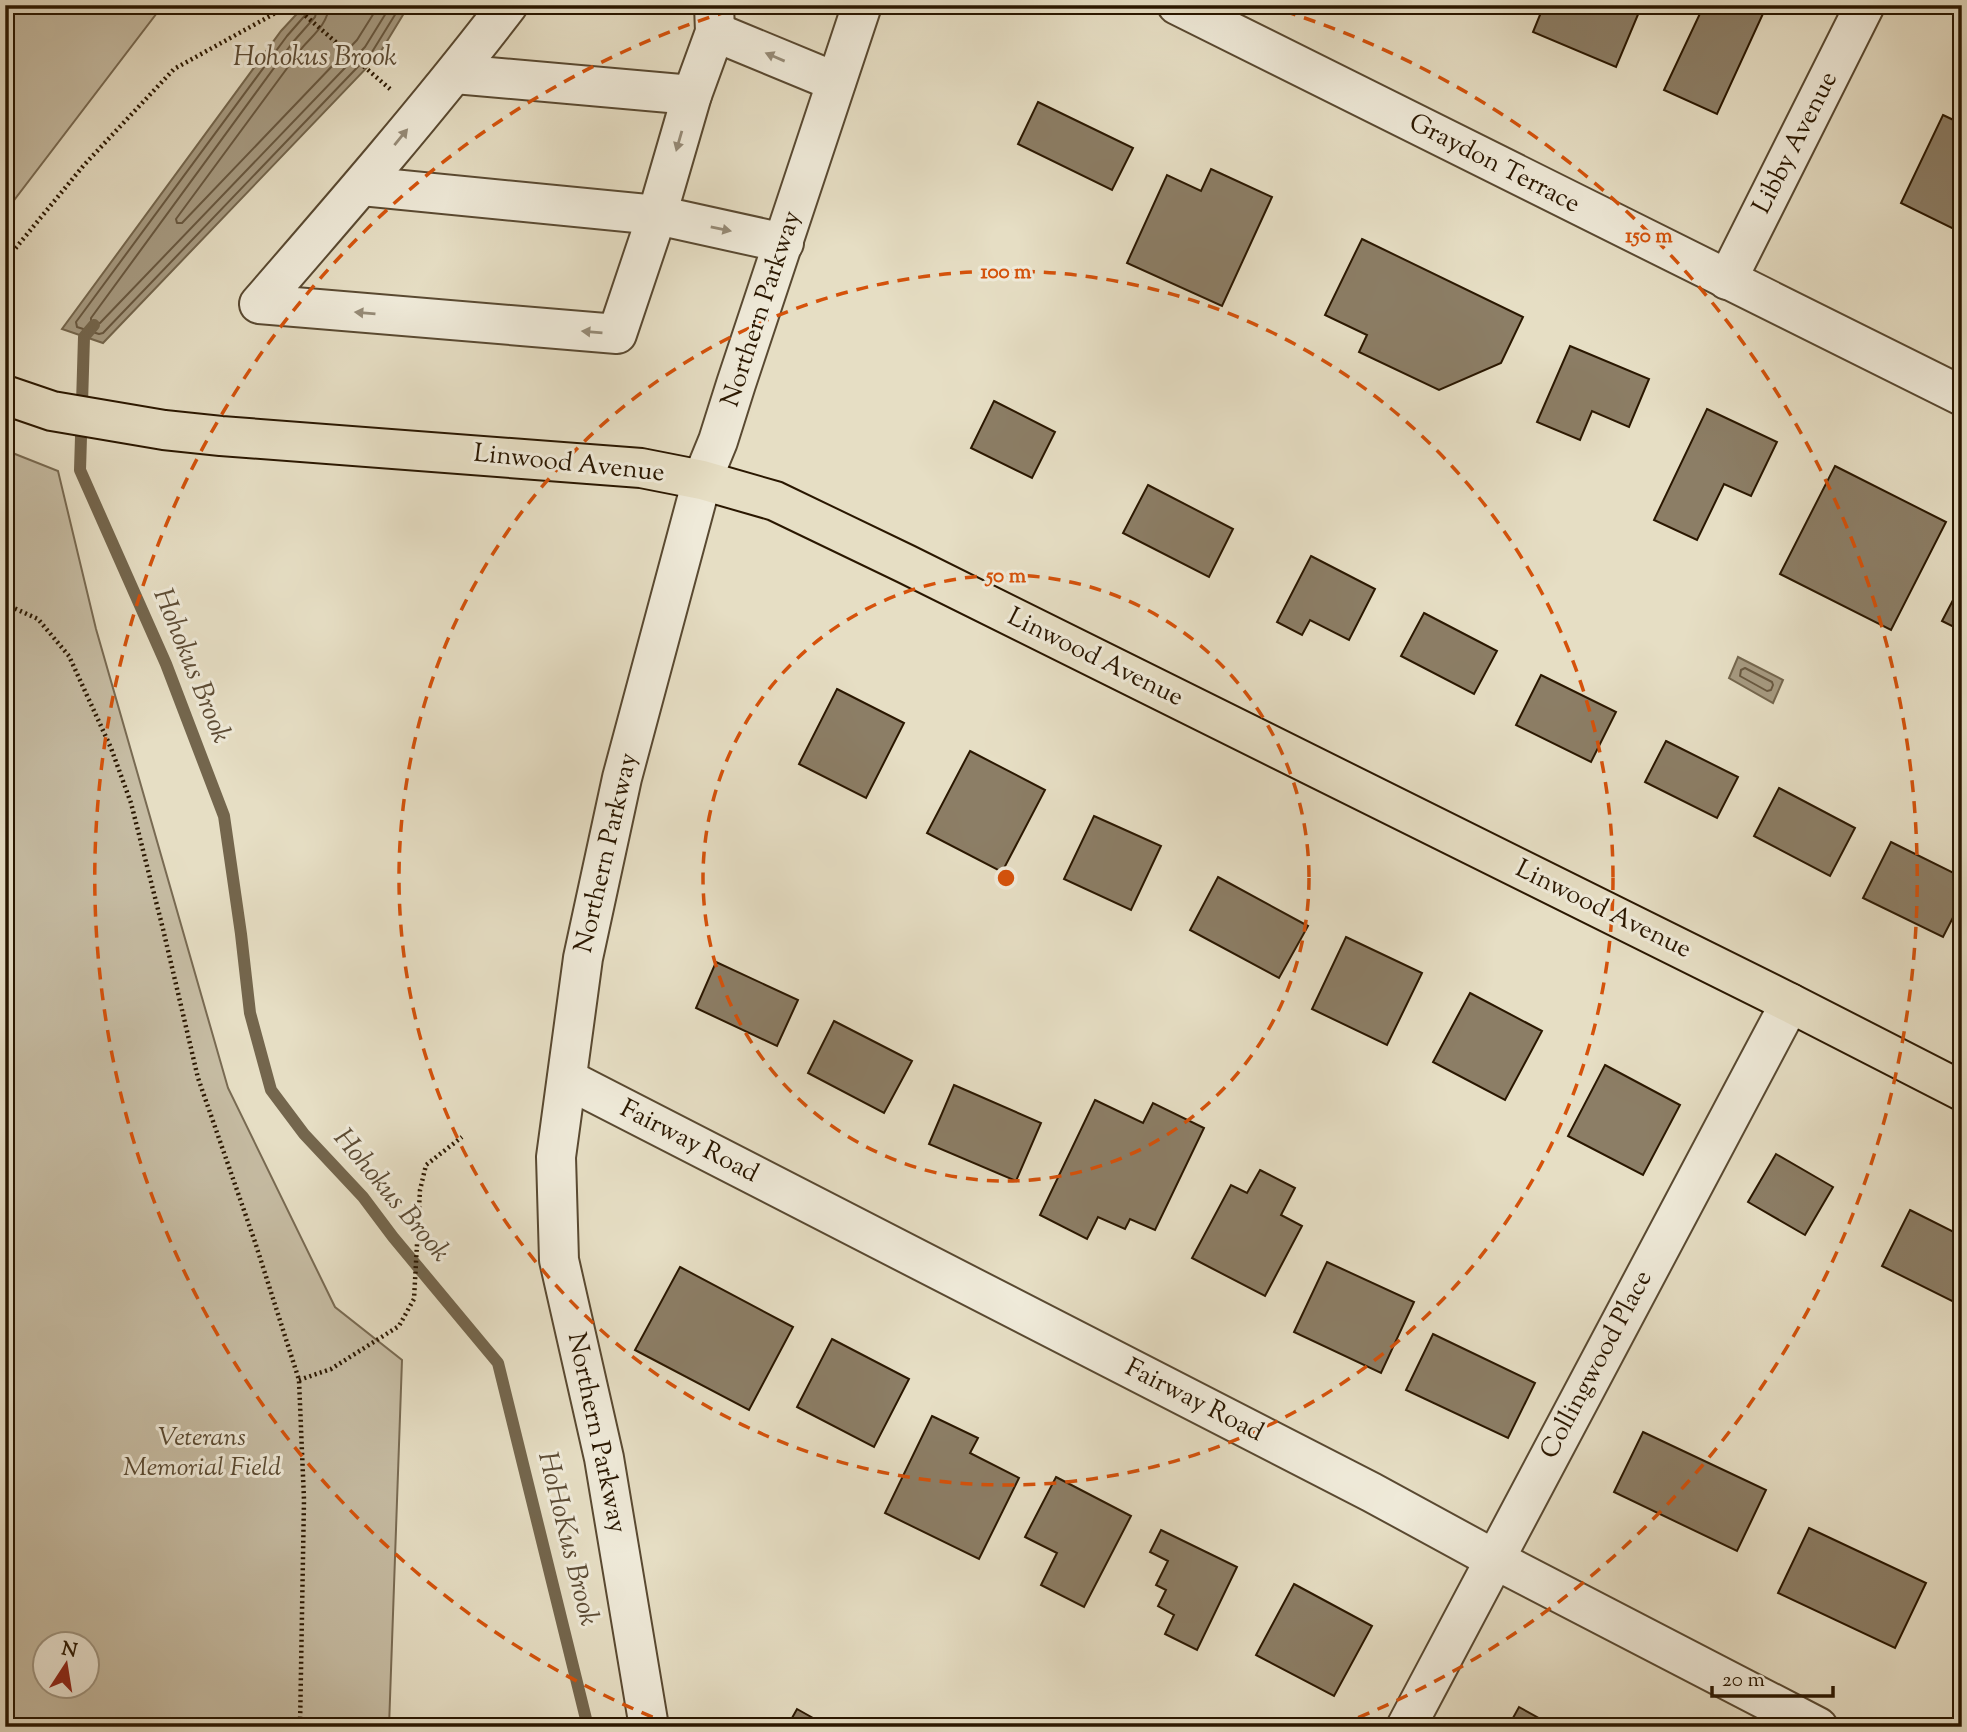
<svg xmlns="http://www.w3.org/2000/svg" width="1967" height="1732" font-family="'Sorts Mill Goudy',serif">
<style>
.green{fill:#c6bca3;stroke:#786a52;stroke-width:2;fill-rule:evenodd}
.water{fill:#a69a81;stroke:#74664d;stroke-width:2}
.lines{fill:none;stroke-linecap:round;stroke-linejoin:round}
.shore{stroke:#685840;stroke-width:2}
.stream{stroke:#74664d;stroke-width:12}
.building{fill:#8c7e66;stroke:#2a1700;stroke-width:2}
.minor-casing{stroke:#594931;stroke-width:42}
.major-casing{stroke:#2a1700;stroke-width:42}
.path{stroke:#2a1700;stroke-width:4.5;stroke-dasharray:2 3.5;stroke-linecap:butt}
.minor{stroke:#efead9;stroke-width:38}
.major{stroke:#e6dec4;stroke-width:38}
.oneway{fill:#968b77}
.ring{fill:none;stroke:#d5520b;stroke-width:3.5;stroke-dasharray:12 9}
.labels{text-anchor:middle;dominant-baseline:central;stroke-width:6;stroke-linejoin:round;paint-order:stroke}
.street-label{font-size:26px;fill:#2a1700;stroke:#efead9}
.park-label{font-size:26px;font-style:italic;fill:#594931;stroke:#efead9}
.water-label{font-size:28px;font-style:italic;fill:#5c4b34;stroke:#efead9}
.centre{fill:#d5520b;stroke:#efead9;stroke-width:3.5}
.ring-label{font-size:21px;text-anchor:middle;font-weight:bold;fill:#d5520b;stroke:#efead9;stroke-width:6;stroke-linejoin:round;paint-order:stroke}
</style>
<rect width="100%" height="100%" fill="#e6dec4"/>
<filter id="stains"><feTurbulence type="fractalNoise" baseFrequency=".00286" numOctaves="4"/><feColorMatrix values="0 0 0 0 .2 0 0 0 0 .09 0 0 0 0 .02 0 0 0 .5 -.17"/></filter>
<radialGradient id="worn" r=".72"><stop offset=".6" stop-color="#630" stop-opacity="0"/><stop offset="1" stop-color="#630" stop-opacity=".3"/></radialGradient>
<g class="green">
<polygon points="5,5 163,5 5,212"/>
<path d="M5,450l53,21 38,158 132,459 107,219 67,53 -13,367h-384zM88,1644v42h-42v-42z"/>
</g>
<g class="water">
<polygon points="305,5 409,5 378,56 103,343 62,329 281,31"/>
<polygon points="1738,657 1783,680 1773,703 1729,678"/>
</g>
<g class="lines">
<g class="shore">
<polyline points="309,5 308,12 287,36 76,322 77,327 99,334 103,333 372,52 401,5"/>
<polyline points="318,5 315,17 293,42 91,318 91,323 100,323 365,47 391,5"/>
<path d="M329,5c-1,19 -16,30 -27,43l-126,171 1,4h5l175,-183 22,-35"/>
<polygon points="1745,668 1772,682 1773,685 1771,690 1767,691 1740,676 1741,670"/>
</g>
<polyline class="stream" points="94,325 84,337 80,470 166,664 224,816 241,934 250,1013 271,1090 304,1134 363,1197 393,1237 498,1363 588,1727"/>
</g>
<g class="building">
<polygon points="1544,5 1642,5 1616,67 1533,32"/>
<polygon points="1704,5 1767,5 1717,114 1664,90"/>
<polygon points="1038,102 1133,148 1112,190 1018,144"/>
<polygon points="1943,115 1962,124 1962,233 1901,203"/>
<polygon points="1211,169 1272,197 1222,306 1127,263 1167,175 1201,191"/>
<polygon points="1362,239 1523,317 1501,363 1439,390 1359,352 1367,335 1325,315"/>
<polygon points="1570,346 1649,379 1629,427 1592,411 1580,440 1537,422"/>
<polygon points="994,401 1055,432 1032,478 971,448"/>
<polygon points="1707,409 1777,442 1751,496 1724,484 1697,540 1654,520"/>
<polygon points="1835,466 1946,522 1891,630 1780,574"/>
<polygon points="1148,485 1233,529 1209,577 1123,533"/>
<polygon points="1311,556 1375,589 1349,640 1310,620 1302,635 1277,622"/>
<polygon points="1962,583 1962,631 1942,621"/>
<polygon points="1424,613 1497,651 1474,694 1401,656"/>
<polygon points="1541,675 1616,712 1591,762 1516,725"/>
<polygon points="837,689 904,723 866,798 799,764"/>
<polygon points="1666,741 1738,777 1717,818 1645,782"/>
<polygon points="970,751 1045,790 1002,872 927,833"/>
<polygon points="1779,788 1855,828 1830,876 1754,836"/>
<polygon points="1094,816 1161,846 1131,910 1064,879"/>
<polygon points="1891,842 1962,877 1962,900 1943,937 1863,898"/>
<polygon points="1218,877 1308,926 1279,978 1190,930"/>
<polygon points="1346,937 1422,973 1387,1045 1312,1009"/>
<polygon points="716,962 798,1000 777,1046 696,1008"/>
<polygon points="1470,993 1542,1031 1505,1100 1433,1062"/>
<polygon points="834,1021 912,1061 884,1113 808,1073"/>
<polygon points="1605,1065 1680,1105 1643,1175 1568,1136"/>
<polygon points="954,1085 1041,1123 1016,1181 929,1144"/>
<polygon points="1095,1100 1143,1123 1153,1103 1204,1128 1155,1230 1130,1219 1125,1229 1098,1217 1087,1239 1040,1215"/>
<polygon points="1776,1154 1833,1187 1805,1235 1748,1202"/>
<polygon points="1260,1170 1295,1188 1281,1215 1302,1226 1265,1296 1192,1258 1231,1185 1247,1193"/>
<polygon points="1910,1210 1962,1236 1962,1306 1882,1266"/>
<polygon points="1327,1262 1414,1302 1381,1373 1294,1332"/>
<polygon points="680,1267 793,1327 749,1410 635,1350"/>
<polygon points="1433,1334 1535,1383 1508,1438 1406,1390"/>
<polygon points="832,1339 909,1379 874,1447 797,1407"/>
<polygon points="932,1416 978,1438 970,1453 1019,1478 979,1559 885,1513"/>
<polygon points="1643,1432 1766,1490 1737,1551 1614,1492"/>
<polygon points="1056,1477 1131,1516 1084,1607 1041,1585 1057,1553 1025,1537"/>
<polygon points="1809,1528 1926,1583 1895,1648 1778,1593"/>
<polygon points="1161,1530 1237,1567 1197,1650 1165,1634 1174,1615 1158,1606 1166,1590 1156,1585 1168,1561 1150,1552"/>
<polygon points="1294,1584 1372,1626 1334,1696 1256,1655"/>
<polygon points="1519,1707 1555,1727 1508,1727"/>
<polygon points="797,1709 829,1727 787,1727"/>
</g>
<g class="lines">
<defs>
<g id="minor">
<path d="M508,5c-79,103 -164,201 -249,299l358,30 40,-119 35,-120 23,-63 -1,-27"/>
<polyline points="1177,5 1962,396"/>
<polyline points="715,32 836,82"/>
<polyline points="455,74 692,95"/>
<polyline points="362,186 657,215 784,243"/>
<polyline points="1727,280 1865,5"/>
<polyline points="567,1079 1371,1492 1494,1559 1818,1727"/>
<polyline points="649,1727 604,1458 559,1260 556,1157 583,958 622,778 702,480 718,441 736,384 862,5"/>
<polyline points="1406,1727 1790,1003"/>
</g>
<polyline id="major" points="5,395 52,411 164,430 221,436 641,468 702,480 775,501 906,564 1790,1003 1962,1091"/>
</defs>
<use href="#minor" class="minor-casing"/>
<use href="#major" class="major-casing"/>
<g class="path">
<polyline points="293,5 390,89"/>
<polyline points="5,261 84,165 174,69 290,5"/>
<polyline points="5,604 38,619 69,656 111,748 131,803 163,929 198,1078 255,1242 299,1380 304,1500 300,1727"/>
<polyline points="299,1380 331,1369 399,1326 414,1299 420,1190 426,1165 462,1137"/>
</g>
<use href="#minor" class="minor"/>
<use href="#major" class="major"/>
</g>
<defs><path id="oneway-solid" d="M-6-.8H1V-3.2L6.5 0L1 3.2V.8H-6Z" transform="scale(1.75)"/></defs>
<g class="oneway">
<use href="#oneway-solid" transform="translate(775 57) rotate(-157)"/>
<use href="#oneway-solid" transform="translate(401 137) rotate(-51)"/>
<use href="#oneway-solid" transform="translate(679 141) rotate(106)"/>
<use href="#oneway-solid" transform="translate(721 229) rotate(12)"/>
<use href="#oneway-solid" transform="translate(365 313) rotate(-175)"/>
<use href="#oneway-solid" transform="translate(592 332) rotate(-175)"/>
</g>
<g class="ring">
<circle cx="1006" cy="878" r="303"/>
<circle cx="1006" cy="878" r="607"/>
<path d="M672 1725A910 910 0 0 1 748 5M1264 5A910 910 0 0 1 1340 1725"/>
</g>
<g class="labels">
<g class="street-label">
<text transform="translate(1796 143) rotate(-63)">Libby Avenue</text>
<text transform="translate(1494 164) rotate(27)">Graydon Terrace</text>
<text transform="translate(762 309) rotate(-72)">Northern Parkway</text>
<text transform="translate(569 464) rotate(6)">Linwood Avenue</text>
<text transform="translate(1095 658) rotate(26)">Linwood Avenue</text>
<text transform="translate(607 853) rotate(-77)">Northern Parkway</text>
<text transform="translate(1603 910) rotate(26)">Linwood Avenue</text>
<text transform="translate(689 1142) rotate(27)">Fairway Road</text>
<text transform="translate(1597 1365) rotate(-62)">Collingwood Place</text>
<text transform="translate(1194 1401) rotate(27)">Fairway Road</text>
<text transform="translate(596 1433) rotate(78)">Northern Parkway</text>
</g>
<g class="park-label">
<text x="202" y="1438">Veterans<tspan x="202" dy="30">Memorial Field</tspan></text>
</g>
<g class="water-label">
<text x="315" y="58">Hohokus Brook</text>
<text transform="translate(191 666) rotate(68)">Hohokus Brook</text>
<text transform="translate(391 1196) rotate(50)">Hohokus Brook</text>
<text transform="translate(567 1539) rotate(76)">HoHoKus Brook</text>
</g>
</g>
<circle cx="1006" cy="878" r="10" class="centre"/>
<g class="ring-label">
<text x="1649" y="242">150 m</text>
<text x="1006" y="278">100 m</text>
<text x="1006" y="582">50 m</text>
</g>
<rect width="1967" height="1732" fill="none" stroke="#e6dec4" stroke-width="28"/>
<rect x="7" y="7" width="1953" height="1718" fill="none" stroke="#2a1700" stroke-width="3.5"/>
<rect x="14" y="14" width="1939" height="1704" fill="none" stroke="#2a1700" stroke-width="2"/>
<g transform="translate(66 1665) rotate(12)"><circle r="33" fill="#efead9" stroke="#a09682" stroke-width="2"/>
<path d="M0-5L12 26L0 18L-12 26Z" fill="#8f2418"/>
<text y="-10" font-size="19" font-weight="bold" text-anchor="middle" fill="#2a1700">N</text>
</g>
<path d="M1712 1686v10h121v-10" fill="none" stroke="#2a1700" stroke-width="3.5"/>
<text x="1722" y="1686" font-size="21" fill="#2a1700" stroke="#efead9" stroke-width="5" paint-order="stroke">20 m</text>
<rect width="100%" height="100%" filter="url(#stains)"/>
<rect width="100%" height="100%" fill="url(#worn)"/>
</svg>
